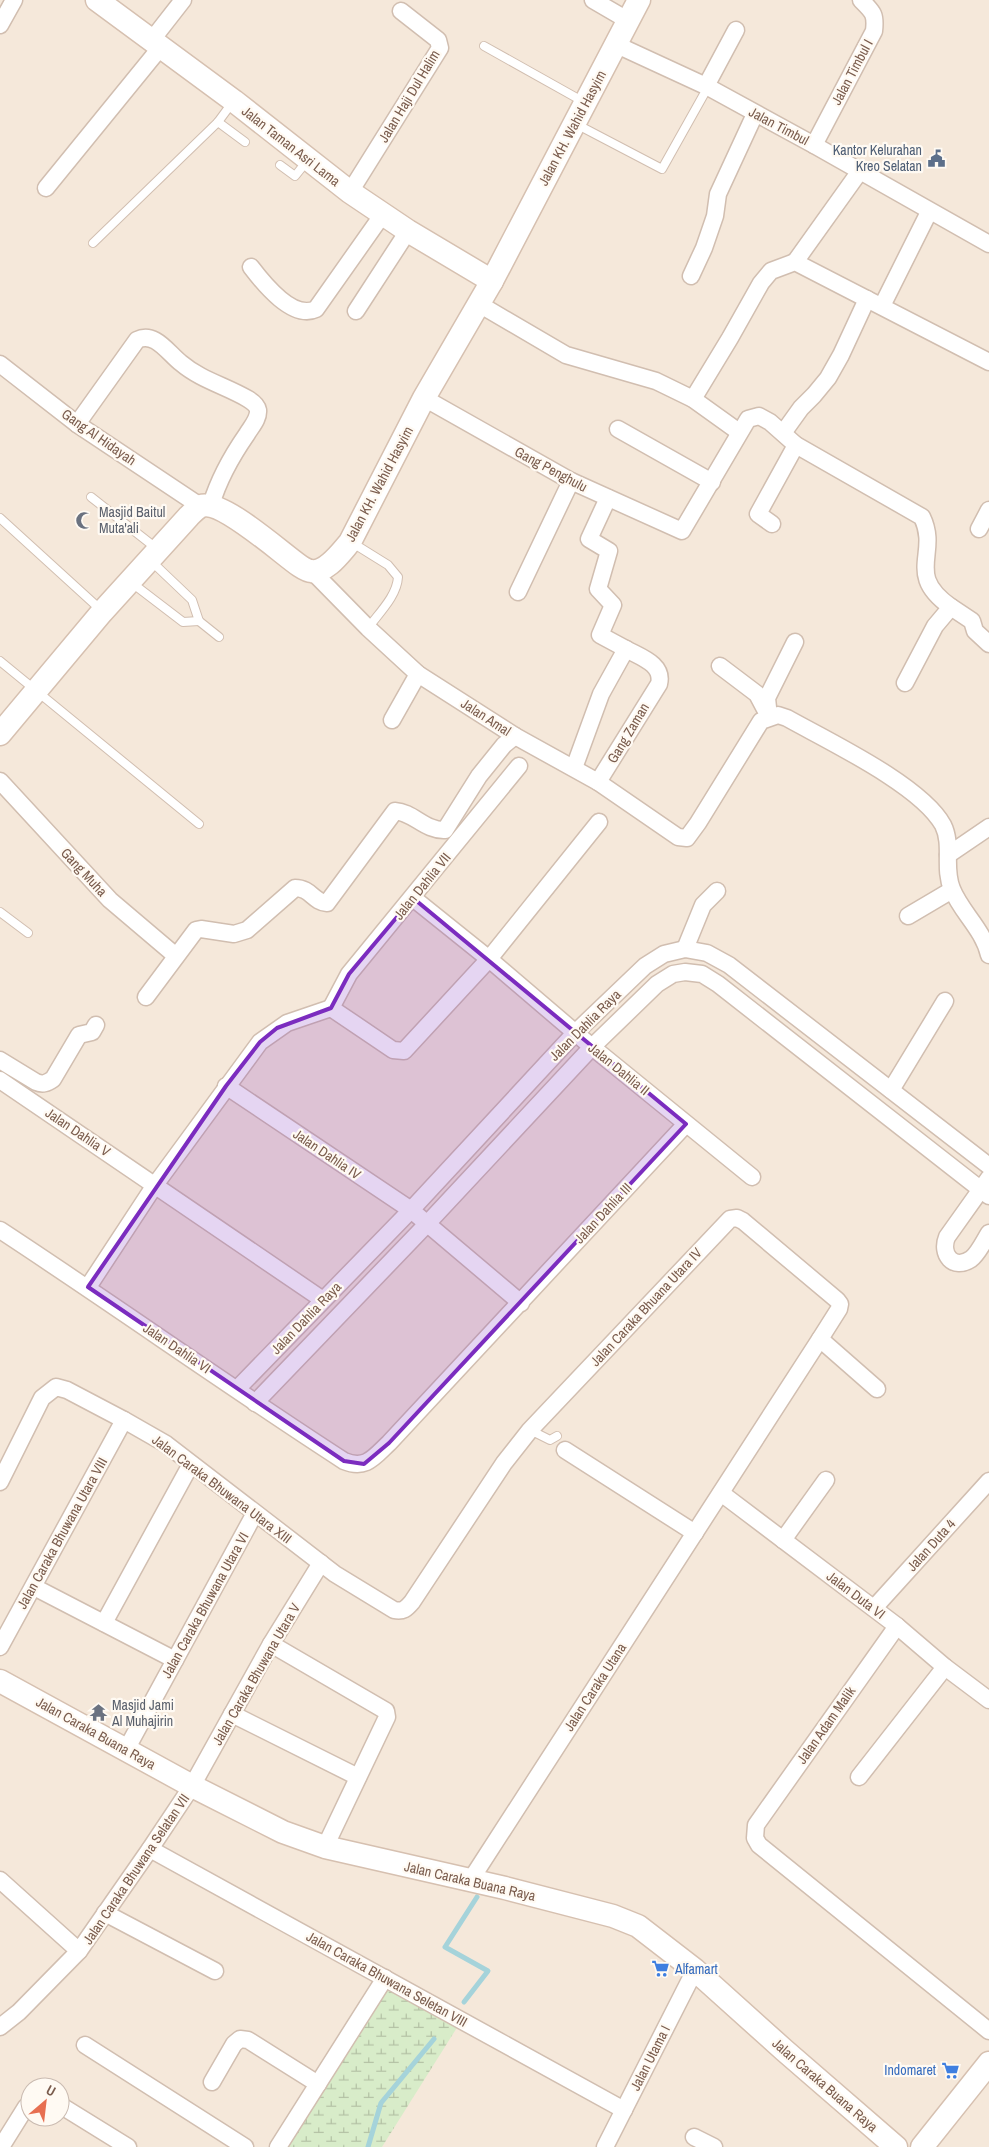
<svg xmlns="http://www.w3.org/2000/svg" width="989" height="2147" font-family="'Archivo Narrow',sans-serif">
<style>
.residential{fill:#f5e8da;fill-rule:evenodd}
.wetland{fill:url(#wetland-marsh)}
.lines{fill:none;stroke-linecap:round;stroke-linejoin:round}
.stream{stroke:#a5d3da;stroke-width:5}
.lane-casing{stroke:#d1beb0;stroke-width:10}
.street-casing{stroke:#d1beb0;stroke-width:19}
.secondary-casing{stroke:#d6c0b0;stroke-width:25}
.lane{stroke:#fff;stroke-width:8}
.street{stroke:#fff;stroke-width:16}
.secondary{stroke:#fff;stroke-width:22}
.marked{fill:#7b2cbf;fill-opacity:0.2;stroke:#7b2cbf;stroke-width:4;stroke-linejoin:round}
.labels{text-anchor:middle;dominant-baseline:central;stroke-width:4.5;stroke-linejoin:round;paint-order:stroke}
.street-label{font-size:14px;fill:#7a5c4d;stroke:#fffaf3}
.service-label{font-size:14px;fill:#4e5e75;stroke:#fffaf3;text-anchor:end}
.worship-label{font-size:14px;fill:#5b616d;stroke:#fffaf3;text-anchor:start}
.shop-label{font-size:14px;fill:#366cbe;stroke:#fffaf3;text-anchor:start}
</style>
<defs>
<pattern id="wetland-marsh" width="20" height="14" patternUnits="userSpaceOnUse" patternTransform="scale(1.25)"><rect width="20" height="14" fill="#d8ecc9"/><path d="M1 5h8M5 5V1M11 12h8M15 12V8" fill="none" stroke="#b4c2a5"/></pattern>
</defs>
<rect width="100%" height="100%" fill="#fdf6ec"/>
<path class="residential" d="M0,0h989v2147h-989zM30,2087h30v30h-30z"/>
<polygon class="wetland" points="382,1984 458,2026 382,2147 278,2147"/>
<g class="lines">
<g class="stream">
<polyline points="464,2002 488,1971 445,1947 477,1897"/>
<polyline points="368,2147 381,2103 434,2039"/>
</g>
<defs>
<g id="lane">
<polyline points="484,46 584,102"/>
<polyline points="218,122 245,142"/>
<polyline points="576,124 662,169 708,87"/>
<polyline points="280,165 295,176 307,161"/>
<polyline points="93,243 218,122 232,103"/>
<polyline points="91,497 156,548"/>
<polyline points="0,518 101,610"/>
<path d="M351,542l37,23 10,12c-1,19 -19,36 -30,51"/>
<polyline points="150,560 192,600 199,621 219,637"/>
<polyline points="132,583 183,622 199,621"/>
<polyline points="0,661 199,824"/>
<polyline points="0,912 28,933"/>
<polyline points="530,1430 550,1440 557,1436"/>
</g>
<g id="street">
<polyline points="593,0 629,21"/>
<polyline points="0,25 14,0"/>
<polyline points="151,41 183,0"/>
<polyline points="617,45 708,87 814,145 989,244"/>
<polyline points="706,86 736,30"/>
<path d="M814,145l60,-114c2,-17 -1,-19 -13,-31"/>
<polyline points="46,188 160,48"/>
<polyline points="350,192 440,48 438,40 401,11"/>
<polyline points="795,262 860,171"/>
<path d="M251,267c13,17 42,53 65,42l67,-95"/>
<polyline points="691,276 704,248 715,216 718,194 755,114"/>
<polyline points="479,304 566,355 656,381 693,399 739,432"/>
<polyline points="882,306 929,212"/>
<polyline points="356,311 408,231"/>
<polyline points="0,364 77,424 200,506"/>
<path d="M424,398l147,83 111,50 66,-112 11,-3 11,6 26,23 126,72c18,37 -18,57 29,90l-16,19 -30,57"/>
<polyline points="693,399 730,338 761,283 771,271 795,262 989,362"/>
<path d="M77,424l60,-84c18,-9 31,13 44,23 20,17 45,23 67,36 5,3 9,6 10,11 1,9 -7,17 -11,24 -16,23 -28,44 -36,71"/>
<polyline points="618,429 712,482"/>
<polyline points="783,433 801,408 814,395 828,378 841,355 867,299"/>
<polyline points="772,524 758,514 796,445"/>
<polyline points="979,529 989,510"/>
<path d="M312,571l56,57 50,46 97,62 83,46 80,55 9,1 11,-15 63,-102 17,-6 9,3c41,23 134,67 156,107 10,20 0,43 9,64 9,23 31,40 37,66"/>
<polyline points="518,592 571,481"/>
<polyline points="951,607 972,621 975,631 989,644"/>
<polyline points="720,666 757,694 766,711"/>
<polyline points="769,717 767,698 795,642"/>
<polyline points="392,720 418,674"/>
<polyline points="574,768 601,694 626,649 600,635 613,605 598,589 609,551 589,539 608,498"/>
<polyline points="0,781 110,900 176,956"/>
<path d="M598,782l61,-98c5,-20 -19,-27 -33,-35"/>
<polyline points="948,855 989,827"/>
<polyline points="413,898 489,959 592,1047 752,1177"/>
<polyline points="908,916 952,890"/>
<polyline points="685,949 703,905 717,891"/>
<path d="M146,997l50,-67 5,-1 33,5 13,-4 48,-42c16,0 18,14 32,15l68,-92c18,1 30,20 50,19l34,-54 25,-31 11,-9"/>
<polyline points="331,1008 349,974 519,766"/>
<path d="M0,1060l36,22c7,3 11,1 17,-3l26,-44 13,-3 4,-7"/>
<polyline points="0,1080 323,1300"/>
<polyline points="226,1086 411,1210 521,1303"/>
<polyline points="891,1090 945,1001"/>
<path d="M989,1178l-42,59c-7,17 6,34 24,22 7,-5 13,-18 18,-26"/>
<path d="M0,1230c116,76 228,156 344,231 22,9 30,-4 45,-18l297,-319"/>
<polyline points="88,1287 155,1185 260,1042 287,1023 331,1008 393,1050 404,1051 489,959 599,822"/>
<polyline points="820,1339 877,1389"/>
<polyline points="237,1389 411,1210 575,1033 645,966 664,954 685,949 707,953 729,965 989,1166"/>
<polyline points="255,1403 426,1225 592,1047 657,984 673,974 685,972 702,974 718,984 989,1196"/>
<polyline points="565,1450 695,1533"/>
<path d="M0,1482l42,-84 14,-11 11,3 57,30 42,24 169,130 59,36c9,2 12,-1 18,-8l92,-139 26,-33 200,-211 7,-1 6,3 94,79 3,4 -1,5 -19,30 -350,542"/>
<polyline points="721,1493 897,1626 945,1667 989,1700"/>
<polyline points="783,1540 826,1480"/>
<polyline points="34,1587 175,1660"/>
<polyline points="874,1608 989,1481"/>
<polyline points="104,1623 191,1464"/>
<polyline points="897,1626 756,1825 755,1838 759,1845 989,2031"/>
<polyline points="271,1644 386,1711 387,1717 325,1847"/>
<polyline points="0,1647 124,1420"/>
<polyline points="232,1714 358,1777"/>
<polyline points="126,1750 255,1513"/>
<polyline points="859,1777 945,1667"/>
<polyline points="150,1849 624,2110"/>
<polyline points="0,1880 79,1951"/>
<polyline points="105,1913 215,1971"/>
<polyline points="0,2027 19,2012 79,1951 150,1849 192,1786 271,1644 321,1563"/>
<polyline points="85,2045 245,2147"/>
<polyline points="212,2082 234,2044 240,2039 248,2040 318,2084"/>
<polyline points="60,2105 128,2147"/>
<polyline points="694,2137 714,2147"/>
<polyline points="1,2147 26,2107 30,2105"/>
<polyline points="278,2147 385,1978"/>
<polyline points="605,2147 695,1970"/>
</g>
<g id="secondary">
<polyline points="97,0 234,101 350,192 408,231 492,281"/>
<path d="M0,734l102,-122 87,-96c3,-3 8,-8 12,-10 21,-7 80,47 99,60 3,2 8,5 11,5 16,2 30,-19 39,-29l74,-144 68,-117 147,-281"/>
<polyline points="0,1681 192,1786 283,1832 325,1847 505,1888 613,1916 638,1926 695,1970 784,2050 896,2147"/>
<polyline points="922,2147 989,2063"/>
</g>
</defs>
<use href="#lane" class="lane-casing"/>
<use href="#street" class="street-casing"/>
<use href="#secondary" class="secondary-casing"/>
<use href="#lane" class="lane"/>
<use href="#street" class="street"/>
<use href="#secondary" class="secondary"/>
</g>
<path class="marked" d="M413,898l273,226 -297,319 -25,21 -20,-3 -256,-174 138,-201 34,-44 17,-14 54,-20 18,-34z"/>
<defs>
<symbol id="civic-bare" viewBox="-9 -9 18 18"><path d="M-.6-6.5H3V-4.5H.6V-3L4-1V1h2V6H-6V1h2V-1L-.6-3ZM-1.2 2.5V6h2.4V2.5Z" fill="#5c6f8a" stroke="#fffaf3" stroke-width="2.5" paint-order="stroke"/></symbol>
<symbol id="mosque-bare" viewBox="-9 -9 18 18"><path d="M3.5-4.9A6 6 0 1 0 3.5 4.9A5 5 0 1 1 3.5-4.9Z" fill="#6b7280" stroke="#fffaf3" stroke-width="2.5" paint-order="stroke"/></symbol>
<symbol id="temple-bare" viewBox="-9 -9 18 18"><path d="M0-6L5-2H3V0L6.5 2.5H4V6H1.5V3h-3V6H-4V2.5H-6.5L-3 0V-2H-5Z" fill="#6b7280" stroke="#fffaf3" stroke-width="2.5" paint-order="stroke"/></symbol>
<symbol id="supermarket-bare" viewBox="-9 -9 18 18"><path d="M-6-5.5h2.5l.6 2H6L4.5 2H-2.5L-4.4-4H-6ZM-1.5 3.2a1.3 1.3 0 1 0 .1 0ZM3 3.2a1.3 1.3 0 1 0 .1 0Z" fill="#3f7fe0" stroke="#fffaf3" stroke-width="2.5" paint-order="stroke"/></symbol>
</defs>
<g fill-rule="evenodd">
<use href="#civic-bare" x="924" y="146" width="25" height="25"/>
<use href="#mosque-bare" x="72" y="508" width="25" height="25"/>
<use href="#temple-bare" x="86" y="1700" width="25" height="25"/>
<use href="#supermarket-bare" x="648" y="1956" width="25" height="25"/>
<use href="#supermarket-bare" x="938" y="2058" width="25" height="25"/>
</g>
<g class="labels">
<g class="street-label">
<text transform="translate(852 72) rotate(-62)">Jalan Timbul I</text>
<text transform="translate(409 96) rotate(-59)">Jalan Haji Dul Halim</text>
<text transform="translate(779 126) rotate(28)">Jalan Timbul</text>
<text transform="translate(572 128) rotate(-62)">Jalan KH. Wahid Hasyim</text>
<text transform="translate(291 146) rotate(38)">Jalan Taman Asri Lama</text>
<text transform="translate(99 437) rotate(35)">Gang Al Hidayah</text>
<text transform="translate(551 469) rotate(28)">Gang Penghulu</text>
<text transform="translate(379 484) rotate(-62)">Jalan KH. Wahid Hasyim</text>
<text transform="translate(486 717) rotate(33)">Jalan Amal</text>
<text transform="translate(628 733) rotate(-59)">Gang Zaman</text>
<text transform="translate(84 872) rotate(47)">Gang Muha</text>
<text transform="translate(422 886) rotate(-51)">Jalan Dahlia VII</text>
<text transform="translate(585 1025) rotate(-45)">Jalan Dahlia Raya</text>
<text transform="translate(619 1069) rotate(39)">Jalan Dahlia II</text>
<text transform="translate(78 1132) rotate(34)">Jalan Dahlia V</text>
<text transform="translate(327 1154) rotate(34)">Jalan Dahlia IV</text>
<text transform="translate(603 1213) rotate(-47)">Jalan Dahlia III</text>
<text transform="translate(646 1307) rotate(-47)">Jalan Caraka Bhuana Utara IV</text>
<text transform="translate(306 1318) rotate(-46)">Jalan Dahlia Raya</text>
<text transform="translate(177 1348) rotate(34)">Jalan Dahlia VI</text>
<text transform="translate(222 1489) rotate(37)">Jalan Caraka Bhuwana Utara XIII</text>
<text transform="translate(62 1533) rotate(-61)">Jalan Caraka Bhuwana Utara VIII</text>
<text transform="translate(931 1545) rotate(-48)">Jalan Duta 4</text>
<text transform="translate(856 1595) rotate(37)">Jalan Duta VI</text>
<text transform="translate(205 1605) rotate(-61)">Jalan Caraka Bhuwana Utara VI</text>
<text transform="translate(256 1674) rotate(-60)">Jalan Caraka Bhuwana Utara V</text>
<text transform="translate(595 1687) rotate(-57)">Jalan Caraka Utana</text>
<text transform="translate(826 1725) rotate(-55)">Jalan Adam Malik</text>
<text transform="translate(96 1733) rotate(29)">Jalan Caraka Buana Raya</text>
<text transform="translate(136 1869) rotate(-56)">Jalan Caraka Bhuwana Selatan VII</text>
<text transform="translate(470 1881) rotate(13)">Jalan Caraka Buana Raya</text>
<text transform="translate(387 1979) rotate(29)">Jalan Caraka Bhuwana Seletan VIII</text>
<text transform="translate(650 2058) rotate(-63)">Jalan Utama I</text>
<text transform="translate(825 2085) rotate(41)">Jalan Caraka Buana Raya</text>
</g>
<g class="service-label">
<text x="922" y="150">Kantor Kelurahan<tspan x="922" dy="16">Kreo Selatan</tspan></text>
</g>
<g class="worship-label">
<text x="99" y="512">Masjid Baitul<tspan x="99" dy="16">Muta'ali</tspan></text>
<text x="112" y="1705">Masjid Jami<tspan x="112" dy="16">Al Muhajirin</tspan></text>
</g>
<g class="shop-label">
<text x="675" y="1969">Alfamart</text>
<text x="936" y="2070" text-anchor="end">Indomaret</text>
</g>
</g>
<g transform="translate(45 2102) rotate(28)"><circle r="24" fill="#fffaf3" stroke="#cabbb1"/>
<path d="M0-4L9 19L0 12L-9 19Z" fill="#e76f51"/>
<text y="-8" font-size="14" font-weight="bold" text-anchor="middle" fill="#7a5c4d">U</text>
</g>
</svg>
